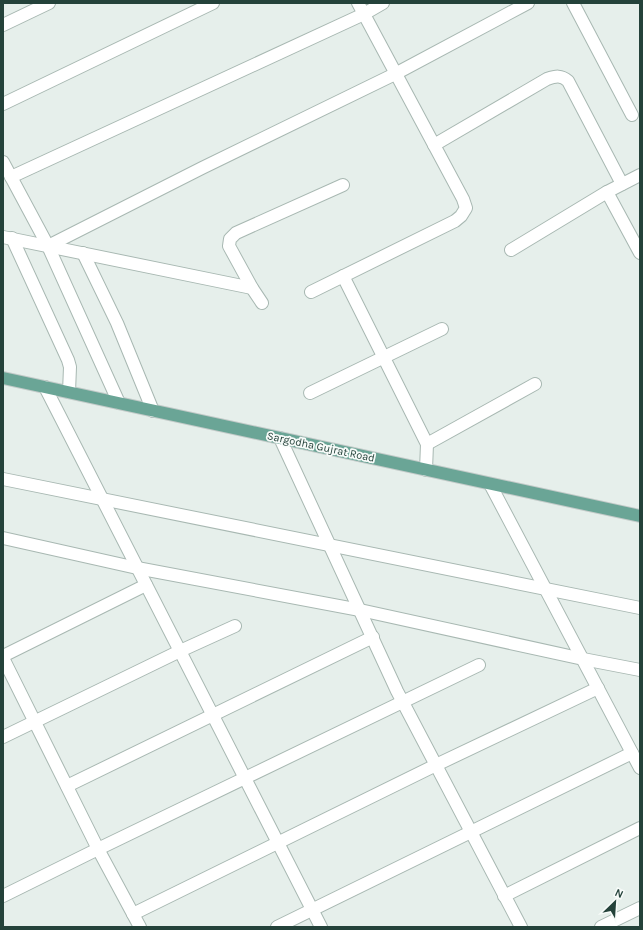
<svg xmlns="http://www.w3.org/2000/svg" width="643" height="930" font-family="Karla,sans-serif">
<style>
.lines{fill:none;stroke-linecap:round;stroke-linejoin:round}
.minor-casing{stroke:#a8b8b2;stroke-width:14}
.primary-casing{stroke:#c2cac8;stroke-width:14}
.minor{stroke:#fff;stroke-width:12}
.primary{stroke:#6aa596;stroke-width:12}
.labels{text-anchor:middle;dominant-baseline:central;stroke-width:3.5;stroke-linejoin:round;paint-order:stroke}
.street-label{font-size:11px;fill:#24423a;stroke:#f7fbf9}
</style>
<rect width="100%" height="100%" fill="#e6efeb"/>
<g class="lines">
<defs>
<g id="minor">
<polyline points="573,3 632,115"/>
<polyline points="3,25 49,3"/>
<polyline points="3,104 213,3"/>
<path d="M434,145l113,-66c9,-3 14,-4 21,2l54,103"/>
<polyline points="3,162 48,246 119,403"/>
<polyline points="11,177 364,14 383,3"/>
<polyline points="607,192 640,253"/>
<polyline points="3,237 252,288"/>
<polyline points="12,238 68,360 70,367 69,392"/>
<polyline points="48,246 202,168 395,74 528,3"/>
<polyline points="511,250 607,192 640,175"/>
<polyline points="83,253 117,323 153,411"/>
<polyline points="343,276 427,444 426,470"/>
<polyline points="311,292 455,221 461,216 466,208 463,199 358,3"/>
<polyline points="262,303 252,288 229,246 230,239 236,233 343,185"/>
<polyline points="45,387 321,927"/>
<polyline points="310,393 442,329"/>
<polyline points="280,438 397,691 521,927"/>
<polyline points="427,444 535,384"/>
<polyline points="3,479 640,608"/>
<polyline points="490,484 640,768"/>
<polyline points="3,538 137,568 360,610 583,659 640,670"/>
<polyline points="3,656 146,585"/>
<polyline points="3,658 98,849 140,927"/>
<polyline points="3,737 180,651 235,626"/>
<polyline points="67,786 373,637"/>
<polyline points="3,896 98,849 479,665"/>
<polyline points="504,896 640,828"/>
<polyline points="133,914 436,765 598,688"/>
<polyline points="277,927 632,753"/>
<polyline points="601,927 640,908"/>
</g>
<polyline id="primary" points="3,378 640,516"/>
</defs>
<use href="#minor" class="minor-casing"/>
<use href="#primary" class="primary-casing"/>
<use href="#minor" class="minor"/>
<use href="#primary" class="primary"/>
</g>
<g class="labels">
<g class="street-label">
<text transform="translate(321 447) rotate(12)">Sargodha Gujrat Road</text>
</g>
</g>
<rect width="643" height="930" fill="none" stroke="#24423a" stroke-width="8"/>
<g transform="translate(615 902) rotate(25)" stroke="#f7fbf9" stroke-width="3" paint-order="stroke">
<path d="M0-3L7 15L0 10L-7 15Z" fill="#24423a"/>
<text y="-6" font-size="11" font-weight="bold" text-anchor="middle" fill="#24423a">N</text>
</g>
</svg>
